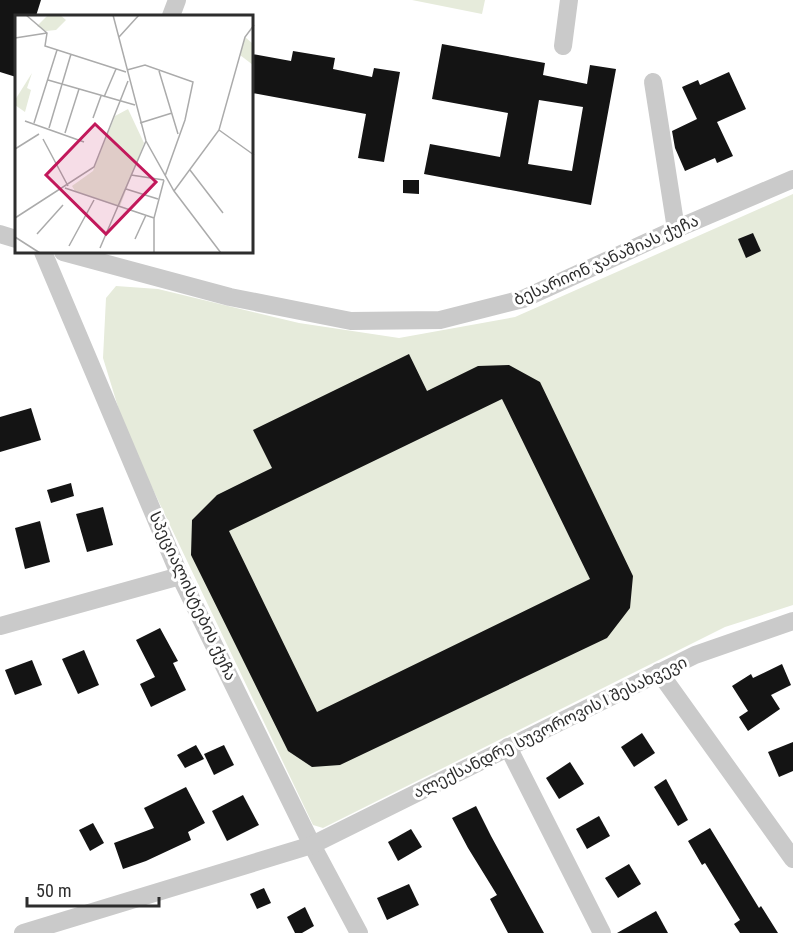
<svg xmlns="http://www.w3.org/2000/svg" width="793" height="933" font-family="'Roboto Condensed','Noto Sans Georgian',sans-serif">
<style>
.green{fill:#e6ebdb}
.building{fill:#141414;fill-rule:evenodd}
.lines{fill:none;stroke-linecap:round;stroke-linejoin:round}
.minor{stroke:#cacaca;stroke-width:18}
.labels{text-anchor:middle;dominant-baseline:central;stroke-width:6;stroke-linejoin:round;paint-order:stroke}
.street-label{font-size:16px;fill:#2d2d2d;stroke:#fff}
.inset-road{fill:none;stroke:#ababab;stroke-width:1.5}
.view{fill:#c2185b;fill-opacity:0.15;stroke:#c2185b;stroke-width:3}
.inset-edge{fill:none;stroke:#2d2d2d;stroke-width:3}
</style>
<rect width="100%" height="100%" fill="#fff"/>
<g class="green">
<polygon points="412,0 485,0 482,14"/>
<polygon points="793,194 793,605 725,627 323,828 313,825 126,433 103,358 106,298 116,286 158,289 299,323 399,338 515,317"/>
</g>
<g class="building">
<polygon points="0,0 41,0 36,16 16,16 16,77 0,72"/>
<path d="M442,44l103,19 -2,12 44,9 3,-19 26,4 -25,136 -167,-31 6,-30 70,13 8,-44 -76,-14zM539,100l44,7 -11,64 -44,-7z"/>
<polygon points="293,51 335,58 333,69 372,77 374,68 400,72 384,162 358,158 366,114 252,93 252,54 291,61"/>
<polygon points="729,72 746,109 717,122 733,156 717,163 715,158 685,171 675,148 672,131 697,119 682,87 698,80 700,85"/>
<polygon points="403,180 419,180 419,194 403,193"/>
<polygon points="753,233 761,251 746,258 738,239"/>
<path d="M409,354l18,37 51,-25 31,-1 31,17 93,194 -3,32 -23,30 -267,127 -28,2 -24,-16 -97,-196 1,-35 25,-25 55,-27 -19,-38zM502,399l88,180 -273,133 -88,-181z"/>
<polygon points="31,408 41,440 0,452 0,417"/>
<polygon points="71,483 74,496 51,503 47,490"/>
<polygon points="103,507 113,545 87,552 76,514"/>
<polygon points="40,521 50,562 25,569 15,528"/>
<polygon points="160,628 178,661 173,663 186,690 151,707 140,684 155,677 136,640"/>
<polygon points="84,650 99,685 78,694 62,659"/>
<polygon points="32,660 42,685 15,695 5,670"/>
<polygon points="782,664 791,685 771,695 780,709 748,731 739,717 748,711 732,686 751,674 753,678"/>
<polygon points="642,733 655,753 634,767 621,747"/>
<polygon points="793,742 793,771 779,777 768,752"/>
<polygon points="196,745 204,759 185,768 177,755"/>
<polygon points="224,745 234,765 214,775 204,754"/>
<polygon points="570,762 584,784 559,799 546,778"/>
<polygon points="666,779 688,820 678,826 654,787"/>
<polygon points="186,787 205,823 188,832 191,840 146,861 123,869 114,843 154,828 144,808"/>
<polygon points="243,795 259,825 227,841 212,811"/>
<polygon points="476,806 491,836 544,933 508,933 490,899 497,895 468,848 452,818"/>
<polygon points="599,816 610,836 587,849 576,829"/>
<polygon points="93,823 104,843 90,851 79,830"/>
<polygon points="710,828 759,908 761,906 778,933 740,933 734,924 740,920 705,863 702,865 688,841"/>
<polygon points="411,829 422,847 398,861 388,842"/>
<polygon points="629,864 641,884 618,898 605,878"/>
<polygon points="409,884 419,905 387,920 377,898"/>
<polygon points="264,888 271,903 257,909 250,894"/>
<polygon points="305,907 314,926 302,933 295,933 287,917"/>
<polygon points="656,911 668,933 617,933"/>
</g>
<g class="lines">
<g class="minor">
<polyline points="171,16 177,0"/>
<polyline points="563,46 569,0"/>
<polyline points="653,82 676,229"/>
<polyline points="0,234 16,239"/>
<polyline points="43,252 180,576 312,845 359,933"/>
<polyline points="63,252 230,297 351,321 440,320 523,299 676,229 793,179"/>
<polyline points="0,626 180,576"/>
<polyline points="659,672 793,859"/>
<polyline points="508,747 602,933"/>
<polyline points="23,933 312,845 695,655 793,621"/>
</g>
</g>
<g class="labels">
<g class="street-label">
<text transform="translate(606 260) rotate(-24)">ბესარიონ ჯანაშიას ქუჩა</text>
<text transform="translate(193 596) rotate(65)">სპეციალისტების ქუჩა</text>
<text transform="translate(550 727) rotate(-26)">ალექსანდრე სუვოროვის I შესახვევი</text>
</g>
</g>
<g transform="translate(15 15)">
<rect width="238" height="238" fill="#fff"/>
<path d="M33,0h12l6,5 -10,10 -10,1 -9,-5zM230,22l8,7v21l-13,-10zM17,58l-5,15 4,2 -6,22 -10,-7v-5zM113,94l16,34 -24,63 -45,-15 -3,-5 21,-15 22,-55z" fill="#e6ebdb"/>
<path class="inset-road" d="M11,0l21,18 -2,13 81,26M98,0l33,126 28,50 47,62M104,22l20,-22M0,23l32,-5M112,55l18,-5 48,17 -8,38 -20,56M144,56l19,63M33,65l87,25M89,82l12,-28M78,103l8,-22M10,106l59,21M19,108l23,-73M125,108l32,-10M34,113l22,-74M204,115l35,25M50,118l14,-44M28,124l25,47M0,134l24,-15M175,155l33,43M116,160l33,5M50,173l89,30M111,174l32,10M159,176l45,-61 26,-93 9,-12M0,203l79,-51 34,-86M22,219l26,-29M0,222l25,16M120,224l11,-24M54,231l25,-46M85,233l46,-107M139,238v-35l10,-38"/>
<path class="view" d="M80,109l61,58 -50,52 -60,-59z"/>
<rect width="238" height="238" class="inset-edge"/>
</g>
<path d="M27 897v9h132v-9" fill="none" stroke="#2d2d2d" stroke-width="3"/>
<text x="36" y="897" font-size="18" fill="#2d2d2d" stroke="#ffffff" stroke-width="4.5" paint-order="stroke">50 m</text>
</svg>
